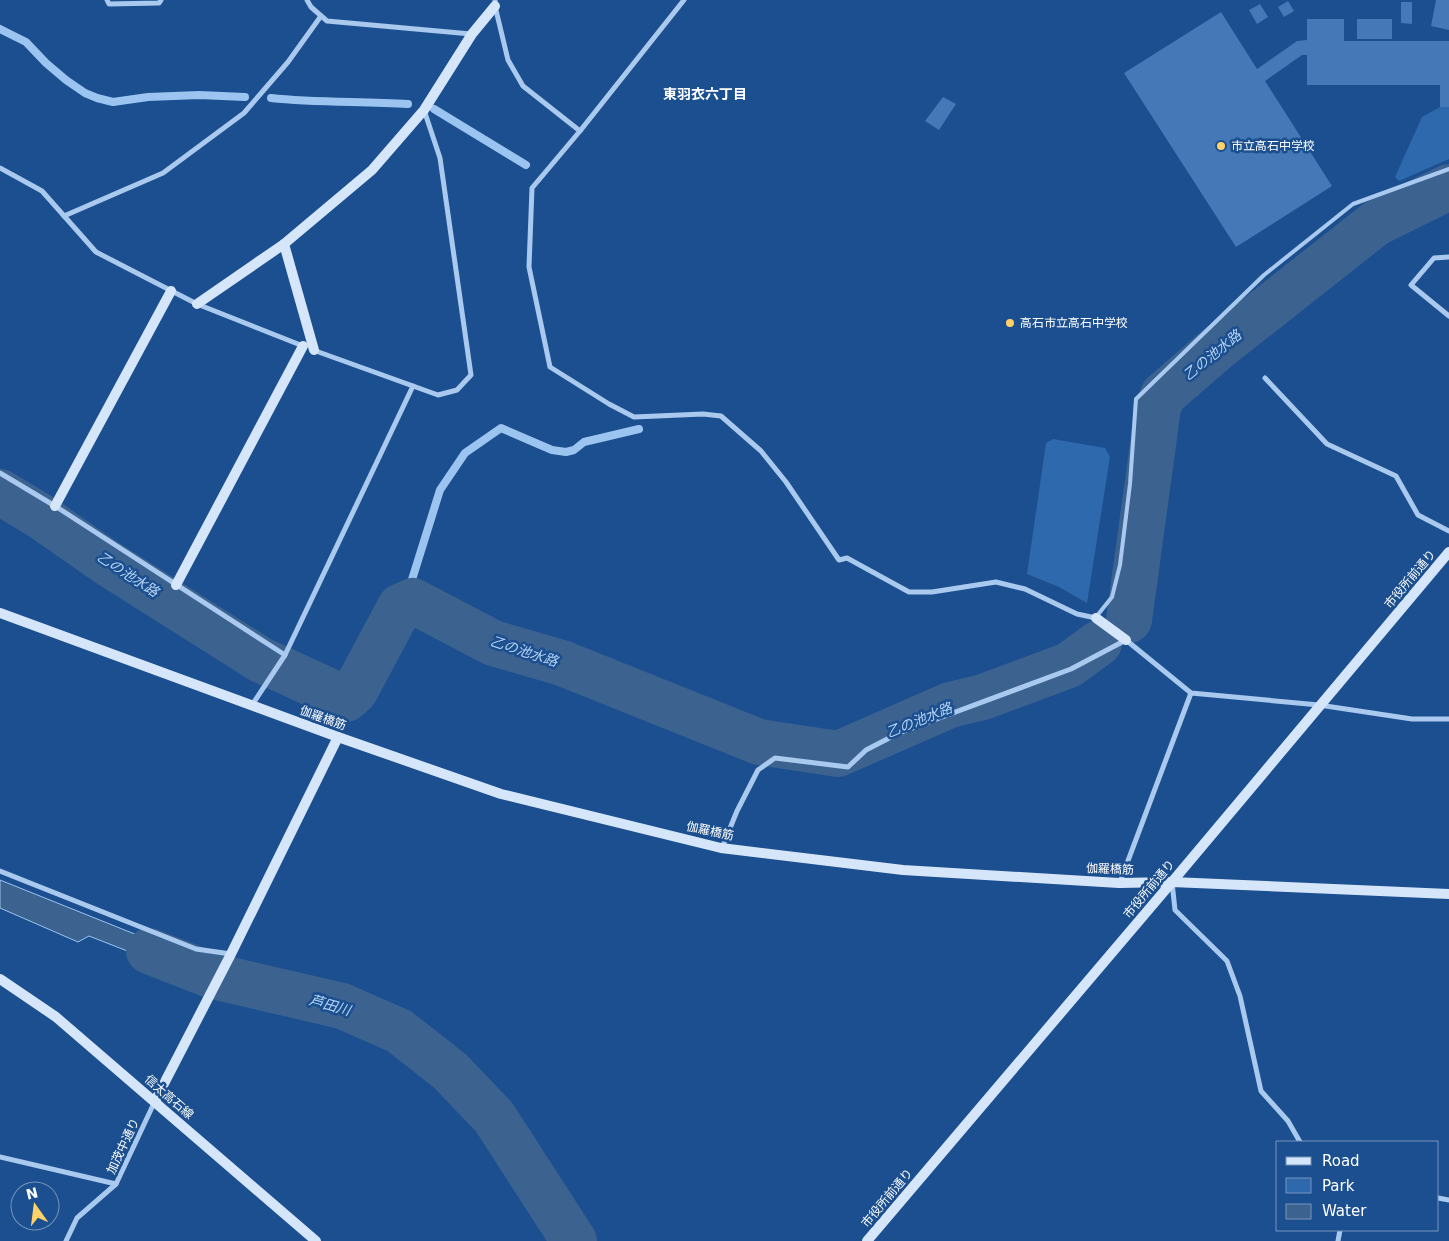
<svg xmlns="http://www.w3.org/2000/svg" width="1449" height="1241" font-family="'DejaVu Sans','Noto Sans JP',sans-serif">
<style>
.green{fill:#2e69ad}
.water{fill:#3c6290;stroke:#9cc4f0}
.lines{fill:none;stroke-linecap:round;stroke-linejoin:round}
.stream{stroke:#9cc4f0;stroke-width:8}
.river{stroke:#3c6290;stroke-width:46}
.building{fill:#4478b7}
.lane{stroke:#a9c9ee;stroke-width:4}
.street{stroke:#a9c9ee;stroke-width:5}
.secondary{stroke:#d6e6fa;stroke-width:10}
.poi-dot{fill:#ffd166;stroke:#1b4f8f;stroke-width:2}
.labels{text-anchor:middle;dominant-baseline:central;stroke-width:5;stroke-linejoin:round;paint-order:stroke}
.poi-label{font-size:12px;fill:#fff;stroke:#1b4f8f;text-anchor:start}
.street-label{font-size:12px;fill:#fff;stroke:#1b4f8f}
.neighbourhood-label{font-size:14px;font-weight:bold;fill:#fff;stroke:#1b4f8f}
.water-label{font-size:14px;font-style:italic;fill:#b5d3f5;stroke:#1b4f8f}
</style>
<rect width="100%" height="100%" fill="#1b4f8f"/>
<g class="green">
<polygon points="1440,107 1449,107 1449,159 1399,181 1395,177 1422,117"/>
<polygon points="1053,439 1105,448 1110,457 1087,603 1059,587 1027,574 1046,443"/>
</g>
<polygon class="water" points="0,880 182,953 182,955 197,963 213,961 214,963 204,981 89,936 78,942 0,908"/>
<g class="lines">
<g class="stream">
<polyline points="0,29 26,42 46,63 66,80 85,93 97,98 113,102 148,97 199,95 245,97"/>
<path d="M271,98c45,5 91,3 137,6"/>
<polyline points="434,109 526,165"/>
<polyline points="413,601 410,586 440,490 465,453 501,428 552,450 566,452 574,450 584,442 639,429"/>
</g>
<g class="river">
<polyline points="0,492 40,516 106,562 261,660 346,699 355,691 400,607 413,601 493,643 562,663 759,742 838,754 950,705 983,697 1069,665 1099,643"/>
<polyline points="1129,620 1158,408 1163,395 1215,350 1376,223 1449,187"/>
<polyline points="149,951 213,976 342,1006 399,1031 450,1071 494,1117 574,1241"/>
</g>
</g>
<g class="building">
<polygon points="1436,0 1449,0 1449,30 1431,26"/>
<polygon points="1288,1 1294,11 1284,17 1278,7"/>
<polygon points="1401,2 1412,2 1412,24 1401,23"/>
<polygon points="1260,4 1268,17 1257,24 1249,10"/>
<polygon points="1221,12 1257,69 1297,41 1307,40 1307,19 1344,19 1344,41 1449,41 1449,107 1440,107 1440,85 1307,85 1307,55 1302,55 1265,81 1332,186 1236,247 1124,73"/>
<rect x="1357" y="19" width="35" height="20"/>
<polygon points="943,97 956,104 939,130 925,121"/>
</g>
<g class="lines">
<polyline class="lane" points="1096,617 1112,597 1120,565 1130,484 1136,399 1264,275 1353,204 1449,169"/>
<g class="street">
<polyline points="107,0 109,4 159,3 161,0"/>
<polyline points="307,0 311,7 327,21 471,34"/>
<polyline points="495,0 495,6 508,60 523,86 580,131 532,188 529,267 550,367 609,404 634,417 703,414 721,416 761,451 786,482 839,560 847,558 909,592 932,592 996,582 1025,589 1077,614 1096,618"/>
<polyline points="580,131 684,0"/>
<polyline points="0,168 42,191 96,252 197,304 303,346"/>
<polyline points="64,216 163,173 244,113 288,62 321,16"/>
<polyline points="1449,257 1434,258 1411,285 1449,316"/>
<polyline points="1265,378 1327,444 1396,476 1418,515 1449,531"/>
<polyline points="413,386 438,395 457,390 471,375 440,158 424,110"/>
<polyline points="0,473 55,506 285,655"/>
<polyline points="252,705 285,655 413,386 313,350"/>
<polyline points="722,848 737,811 758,770 775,758 848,767 866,750 899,733 1071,669 1126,640 1191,693 1319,705 1412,719 1449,719"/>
<polyline points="0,871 196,949 231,954"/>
<polyline points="1120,882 1191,693"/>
<polyline points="1172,882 1175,910 1227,961 1240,996 1261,1091 1288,1121 1300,1142"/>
<polyline points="0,1157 116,1184"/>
<polyline points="1438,1198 1449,1200"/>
<polyline points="66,1241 77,1218 116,1184 155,1101"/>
<polyline points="1338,1241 1340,1230"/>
</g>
<g class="secondary">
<polyline points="284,244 314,350"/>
<polyline points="197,304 284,244 372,170 424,110 472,34 495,6"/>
<polyline points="55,506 171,291"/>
<polyline points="176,585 303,346"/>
<polyline points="0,613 338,737 501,794 721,848 903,870 1119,883 1172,882 1449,894"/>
<polyline points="1096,618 1126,640"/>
<polyline points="0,979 56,1017 316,1241"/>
<polyline points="155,1101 231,954 338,737"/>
<polyline points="867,1241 1172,882 1449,552"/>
</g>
</g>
<g class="poi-dot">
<circle cx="1221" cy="146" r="5"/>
<circle cx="1010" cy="323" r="5"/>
</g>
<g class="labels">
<g class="poi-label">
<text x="1231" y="146">市立高石中学校</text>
<text x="1020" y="323">高石市立高石中学校</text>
</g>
<g class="street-label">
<text transform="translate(1410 579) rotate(-50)">市役所前通り</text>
<text transform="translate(323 718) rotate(20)">伽羅橋筋</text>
<text transform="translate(710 831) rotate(12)">伽羅橋筋</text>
<text transform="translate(1110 869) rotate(2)">伽羅橋筋</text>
<text transform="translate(1149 889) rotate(-50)">市役所前通り</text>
<text transform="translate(169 1097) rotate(41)">信太高石線</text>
<text transform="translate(123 1146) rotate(-65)">加茂中通り</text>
<text transform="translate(887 1198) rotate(-50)">市役所前通り</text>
</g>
<g class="neighbourhood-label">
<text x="705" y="94">東羽衣六丁目</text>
</g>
<g class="water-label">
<text transform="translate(1212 355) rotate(-39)">乙の池水路</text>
<text transform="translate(128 574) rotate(33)">乙の池水路</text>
<text transform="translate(524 651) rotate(18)">乙の池水路</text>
<text transform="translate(919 720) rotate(-22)">乙の池水路</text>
<text transform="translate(330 1005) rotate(16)">芦田川</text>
</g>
</g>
<rect x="1276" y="1141" width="162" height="90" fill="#1b4f8f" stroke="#7695bc"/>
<rect x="1286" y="1157" width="25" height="8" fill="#d6e6fa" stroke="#7695bc"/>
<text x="1322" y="1166" font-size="15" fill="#ffffff">Road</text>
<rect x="1286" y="1178" width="25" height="15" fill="#2e69ad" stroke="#7695bc"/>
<text x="1322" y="1191" font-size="15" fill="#ffffff">Park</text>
<rect x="1286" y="1204" width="25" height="15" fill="#3c6290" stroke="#7695bc"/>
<text x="1322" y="1216" font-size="15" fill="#ffffff">Water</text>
<g transform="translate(35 1206) rotate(346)"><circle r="24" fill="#1b4f8f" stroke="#7695bc"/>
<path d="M0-4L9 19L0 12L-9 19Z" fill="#ffd166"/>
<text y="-8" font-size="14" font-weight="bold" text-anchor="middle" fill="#ffffff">N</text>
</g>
</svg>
